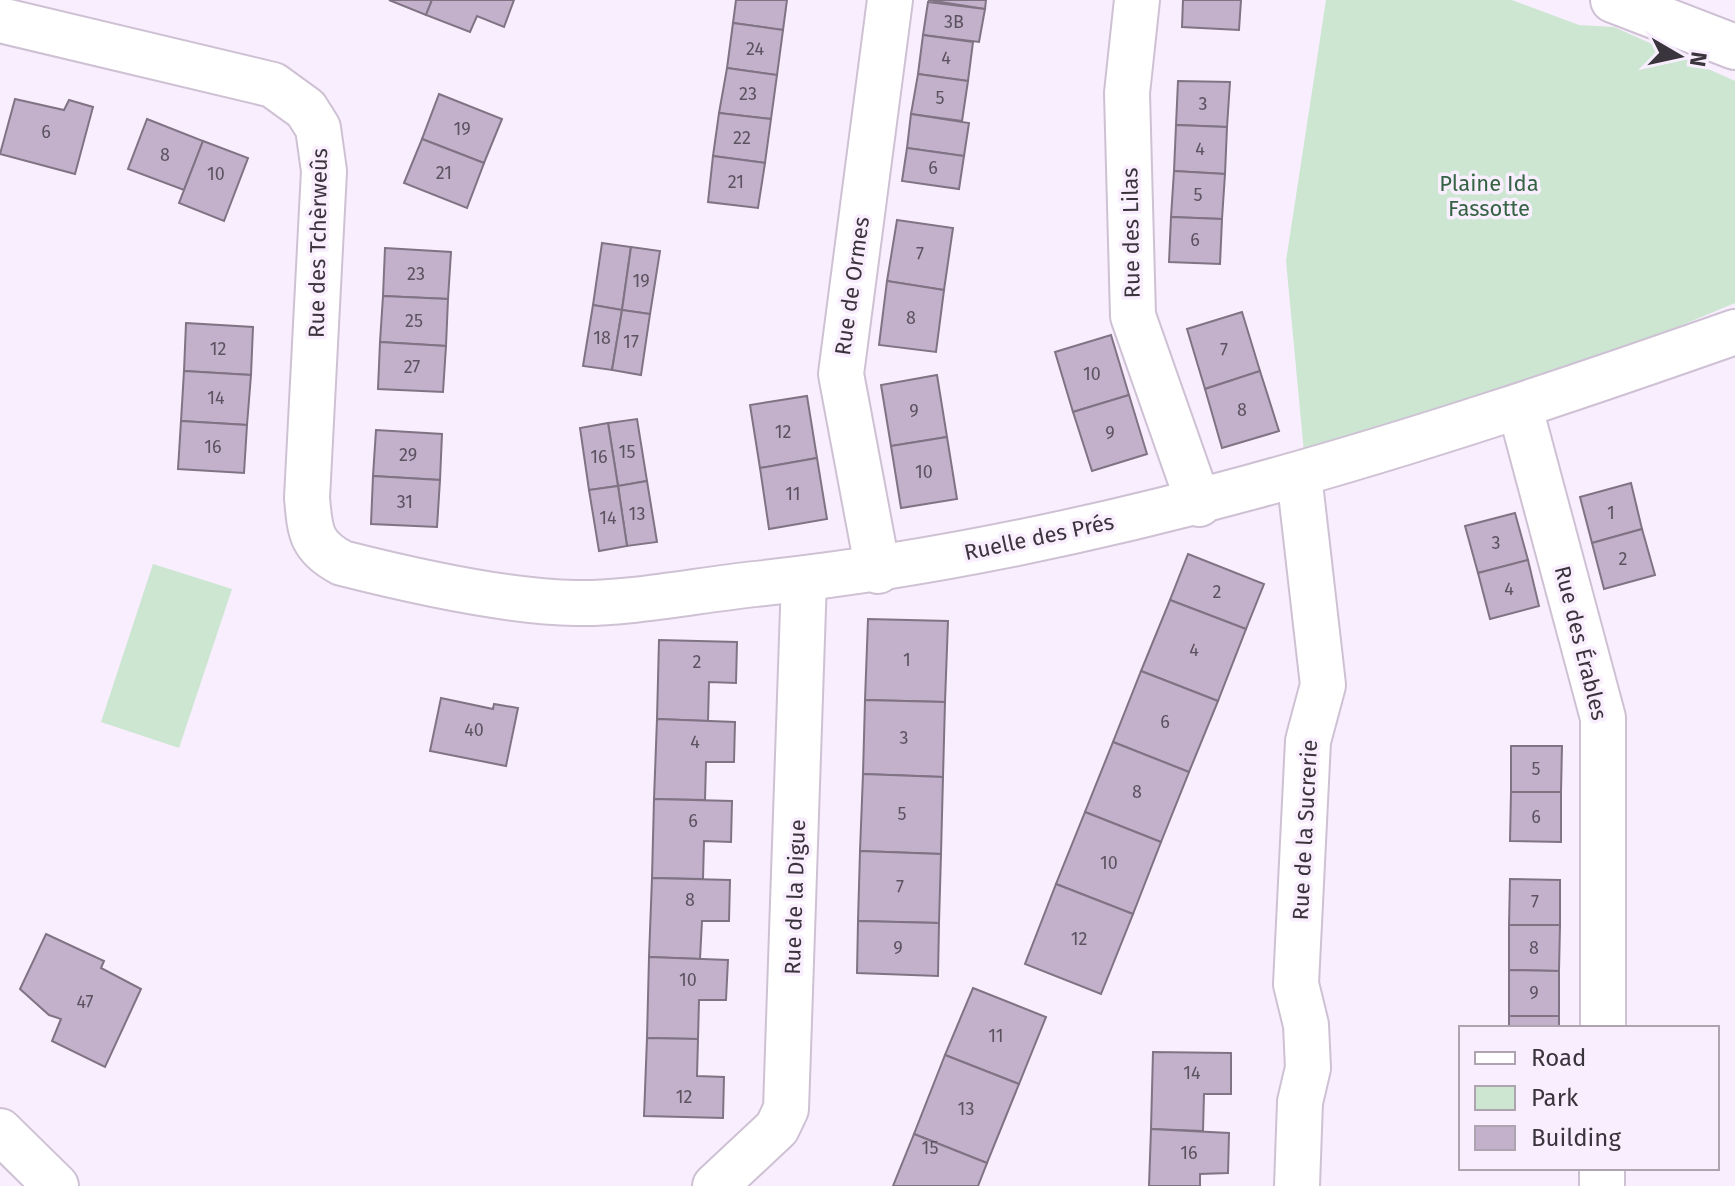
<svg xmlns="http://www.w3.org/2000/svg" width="1735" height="1186" font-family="'Fira Sans',sans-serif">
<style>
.green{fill:#cce6d2}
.building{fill:#c3b0cb;stroke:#807384;stroke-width:2}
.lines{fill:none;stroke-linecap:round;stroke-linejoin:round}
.minor-casing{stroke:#cec1d4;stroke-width:48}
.minor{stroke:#fff;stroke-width:44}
.labels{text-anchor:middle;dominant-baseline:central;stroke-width:7;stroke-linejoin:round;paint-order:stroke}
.number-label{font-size:18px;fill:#5c5360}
.park-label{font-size:22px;fill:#356344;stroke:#f9eefe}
.street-label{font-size:22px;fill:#3a343c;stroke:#f9eefe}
</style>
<rect width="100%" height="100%" fill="#f9eefe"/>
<g class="green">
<polygon points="1326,0 1512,0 1579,25 1614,27 1735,81 1735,303 1632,346 1305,463 1286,261"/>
<polygon points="153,564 232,589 179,748 101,722"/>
</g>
<g class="building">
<polygon points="389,0 432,0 426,15"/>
<polygon points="432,0 514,0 504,27 477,16 470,32 426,15"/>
<polygon points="736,0 787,0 783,30 733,23"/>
<polygon points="928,0 986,0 985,9"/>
<polygon points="1183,0 1241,0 1239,30 1182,27"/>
<polygon points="928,2 985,9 979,42 923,35"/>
<polygon points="733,23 783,30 777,75 727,68"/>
<polygon points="923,35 973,42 968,81 918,74"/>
<polygon points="727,68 777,75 771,119 719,113"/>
<polygon points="918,74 968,81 962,121 911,114"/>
<polygon points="1178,81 1230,82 1227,127 1176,125"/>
<polygon points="439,94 502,119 484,163 422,139"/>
<polygon points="15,99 64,110 69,100 93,107 75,174 0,154"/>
<polygon points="719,113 771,119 765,163 713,156"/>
<polygon points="911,114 969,123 964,156 907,148"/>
<polygon points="147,119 203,141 184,190 128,169"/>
<polygon points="1176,125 1227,127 1225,174 1174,171"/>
<polygon points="422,139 484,163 467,208 404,183"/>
<polygon points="203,141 248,158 224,221 179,203"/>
<polygon points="907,148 964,156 959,189 902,181"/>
<polygon points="713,156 765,163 758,208 708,202"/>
<polygon points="1174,171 1225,174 1222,219 1171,217"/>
<polygon points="1171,217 1222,219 1220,264 1169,262"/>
<polygon points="897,220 953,228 944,290 887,281"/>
<polygon points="602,243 631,247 622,310 593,305"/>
<polygon points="631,247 660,251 650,314 622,310"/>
<polygon points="385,248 451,252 448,299 383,296"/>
<polygon points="887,281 944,290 936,352 879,345"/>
<polygon points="383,296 448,299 446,346 380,342"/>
<polygon points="593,305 622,310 612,370 583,366"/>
<polygon points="622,310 650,314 641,375 612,370"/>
<polygon points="1242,312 1260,371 1205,389 1187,329"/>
<polygon points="186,323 253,327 251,375 184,371"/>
<polygon points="1111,335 1129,395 1073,412 1055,352"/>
<polygon points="380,342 446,346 443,392 378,389"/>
<polygon points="184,371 251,375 247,425 181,421"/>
<polygon points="1260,371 1279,431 1222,448 1205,389"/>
<polygon points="937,375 947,437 891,446 881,385"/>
<polygon points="1129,395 1147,454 1092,471 1073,412"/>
<polygon points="807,396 817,458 760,468 750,405"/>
<polygon points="637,419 647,481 618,486 608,423"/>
<polygon points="181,421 247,425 244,473 178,469"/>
<polygon points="608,423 618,486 589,490 580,428"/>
<polygon points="376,430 442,434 440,480 373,476"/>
<polygon points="947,437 957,499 901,508 891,446"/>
<polygon points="817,458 827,519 769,529 760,468"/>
<polygon points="373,476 440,480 437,527 371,524"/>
<polygon points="647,481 657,542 627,546 618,486"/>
<polygon points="1631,483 1642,529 1592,543 1580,497"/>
<polygon points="618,486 627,546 599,551 589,490"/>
<polygon points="1515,513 1528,560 1478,573 1465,526"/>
<polygon points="1642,529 1655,575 1604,589 1592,543"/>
<polygon points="1188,554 1264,584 1246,629 1170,600"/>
<polygon points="1528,560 1539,606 1490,619 1478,573"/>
<polygon points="1170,600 1246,629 1218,701 1141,671"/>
<polygon points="868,619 948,621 945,702 865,700"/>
<polygon points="659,640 737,642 736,683 709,682 708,721 657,719"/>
<polygon points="1141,671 1218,701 1189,772 1113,742"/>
<polygon points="441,698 493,709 494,704 518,708 506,766 430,751"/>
<polygon points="865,700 945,702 943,777 863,774"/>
<polygon points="657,719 735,722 734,762 706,762 705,800 654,799"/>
<polygon points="1113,742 1189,772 1161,842 1085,812"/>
<polygon points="1511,746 1562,746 1561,792 1511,792"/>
<polygon points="863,774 943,777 941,854 860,851"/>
<polygon points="1511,792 1561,792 1561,842 1510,841"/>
<polygon points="654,799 732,801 731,842 704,841 703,879 652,878"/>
<polygon points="1085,812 1161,842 1133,914 1056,884"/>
<polygon points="860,851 941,854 939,923 858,921"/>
<polygon points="652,878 730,880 729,921 702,921 700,959 649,957"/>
<polygon points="1510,879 1560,880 1560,925 1509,925"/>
<polygon points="1056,884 1133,914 1101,994 1025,964"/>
<polygon points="858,921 939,923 938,976 857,973"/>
<polygon points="1509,925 1560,925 1559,971 1509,970"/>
<polygon points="46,934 104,961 101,968 141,989 105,1067 52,1041 61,1019 49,1015 20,989"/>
<polygon points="649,957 728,960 726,1000 699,1000 698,1039 647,1038"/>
<polygon points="1509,970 1559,971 1559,1016 1509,1016"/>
<polygon points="973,988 1046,1017 1019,1084 945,1055"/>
<rect x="1509" y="1016" width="50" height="12"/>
<polygon points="647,1038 698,1039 697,1076 724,1077 723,1118 644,1116"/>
<polygon points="1153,1052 1231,1053 1231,1094 1204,1094 1203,1131 1151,1129"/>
<polygon points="945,1055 1019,1084 987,1163 914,1134"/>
<polygon points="1151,1129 1229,1133 1228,1173 1200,1174 1200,1186 1149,1186"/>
<polygon points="914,1134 987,1163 978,1186 893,1186"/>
</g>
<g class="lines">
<defs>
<g id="minor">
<polyline points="1137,0 1127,93 1133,316 1199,504"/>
<polyline points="1613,0 1735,47"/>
<path d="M0,20l273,65 33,24 12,19 6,43 -17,327c3,33 3,48 35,65 67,17 165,39 234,40 55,1 122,-13 179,-19 339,-36 659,-139 980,-252"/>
<polyline points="1520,408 1603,718 1603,1028"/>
<polyline points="878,571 841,374 890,0"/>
<polyline points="0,1131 56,1186"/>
<polyline points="715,1186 777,1128 786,1109 804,579"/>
<polyline points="1297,1186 1300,1102 1308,1068 1306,1025 1296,984 1308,741 1323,685 1299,475"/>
<polyline points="1602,1186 1602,1168"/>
</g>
</defs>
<use href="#minor" class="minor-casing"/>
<use href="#minor" class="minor"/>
</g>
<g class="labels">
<g class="number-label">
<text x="954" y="22">3B</text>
<text x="755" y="49">24</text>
<text x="946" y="58">4</text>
<text x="748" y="94">23</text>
<text x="940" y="98">5</text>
<text x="1203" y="104">3</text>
<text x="462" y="129">19</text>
<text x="46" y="132">6</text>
<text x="742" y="138">22</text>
<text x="1200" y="149">4</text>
<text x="165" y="155">8</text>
<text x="933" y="168">6</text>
<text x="444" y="173">21</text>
<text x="216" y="174">10</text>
<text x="736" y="182">21</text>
<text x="1198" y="195">5</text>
<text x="1195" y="240">6</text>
<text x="920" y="254">7</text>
<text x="416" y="274">23</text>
<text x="641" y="281">19</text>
<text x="911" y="318">8</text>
<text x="414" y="321">25</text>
<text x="602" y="338">18</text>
<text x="631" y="342">17</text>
<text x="218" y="349">12</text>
<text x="1224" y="350">7</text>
<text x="412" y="367">27</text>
<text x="1092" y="374">10</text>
<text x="216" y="398">14</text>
<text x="1242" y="410">8</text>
<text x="914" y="411">9</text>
<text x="783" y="432">12</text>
<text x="1110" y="433">9</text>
<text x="213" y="447">16</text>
<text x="627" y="452">15</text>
<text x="408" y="455">29</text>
<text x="599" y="457">16</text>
<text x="924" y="472">10</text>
<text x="793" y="494">11</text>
<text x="405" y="502">31</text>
<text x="1611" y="513">1</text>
<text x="637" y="514">13</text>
<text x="608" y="518">14</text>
<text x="1496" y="543">3</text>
<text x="1623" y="559">2</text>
<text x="1509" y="589">4</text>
<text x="1217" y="592">2</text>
<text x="1194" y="650">4</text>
<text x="907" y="660">1</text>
<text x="697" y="662">2</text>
<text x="1165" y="722">6</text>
<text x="474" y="730">40</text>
<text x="904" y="738">3</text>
<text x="695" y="742">4</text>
<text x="1536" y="769">5</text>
<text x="1137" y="792">8</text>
<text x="902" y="814">5</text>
<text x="1536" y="817">6</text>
<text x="693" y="821">6</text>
<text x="1109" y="863">10</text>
<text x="900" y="887">7</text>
<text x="690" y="900">8</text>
<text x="1535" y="902">7</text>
<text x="1079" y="939">12</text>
<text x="898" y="948">9</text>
<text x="1534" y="948">8</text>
<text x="688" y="980">10</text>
<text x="1534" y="993">9</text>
<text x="85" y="1002">47</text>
<text x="996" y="1036">11</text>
<text x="1192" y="1073">14</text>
<text x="684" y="1097">12</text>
<text x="966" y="1109">13</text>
<text x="930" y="1148">15</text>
<text x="1189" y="1153">16</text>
</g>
<g class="park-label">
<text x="1489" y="183">Plaine Ida<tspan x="1489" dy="25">Fassotte</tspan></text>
</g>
<g class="street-label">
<text transform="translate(1131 233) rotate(-91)">Rue des Lilas</text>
<text transform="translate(318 243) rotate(-89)">Rue des Tchèrweûs</text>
<text transform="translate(852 286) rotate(-82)">Rue de Ormes</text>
<text transform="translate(1039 537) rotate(-12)">Ruelle des Prés</text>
<text transform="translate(1581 643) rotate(76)">Rue des Érables</text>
<text transform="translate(1305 830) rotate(-87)">Rue de la Sucrerie</text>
<text transform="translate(795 897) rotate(-88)">Rue de la Digue</text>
</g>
</g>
<rect x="1459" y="1026" width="260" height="144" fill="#f9eefe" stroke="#ada4b0" stroke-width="2"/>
<rect x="1475" y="1052" width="40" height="12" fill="#ffffff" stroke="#ada4b0" stroke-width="2"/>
<text x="1531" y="1066" font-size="24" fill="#3a343c">Road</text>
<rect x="1475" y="1086" width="40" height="24" fill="#cce6d2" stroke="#ada4b0" stroke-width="2"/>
<text x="1531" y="1106" font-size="24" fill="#3a343c">Park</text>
<rect x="1475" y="1126" width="40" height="24" fill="#c3b0cb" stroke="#ada4b0" stroke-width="2"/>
<text x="1531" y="1146" font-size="24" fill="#3a343c">Building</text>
<g transform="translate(1679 56) rotate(99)" stroke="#f9eefe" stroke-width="6" paint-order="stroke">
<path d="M0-6L14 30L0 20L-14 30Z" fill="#3a343c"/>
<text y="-12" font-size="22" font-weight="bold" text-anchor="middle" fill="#3a343c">N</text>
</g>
</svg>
